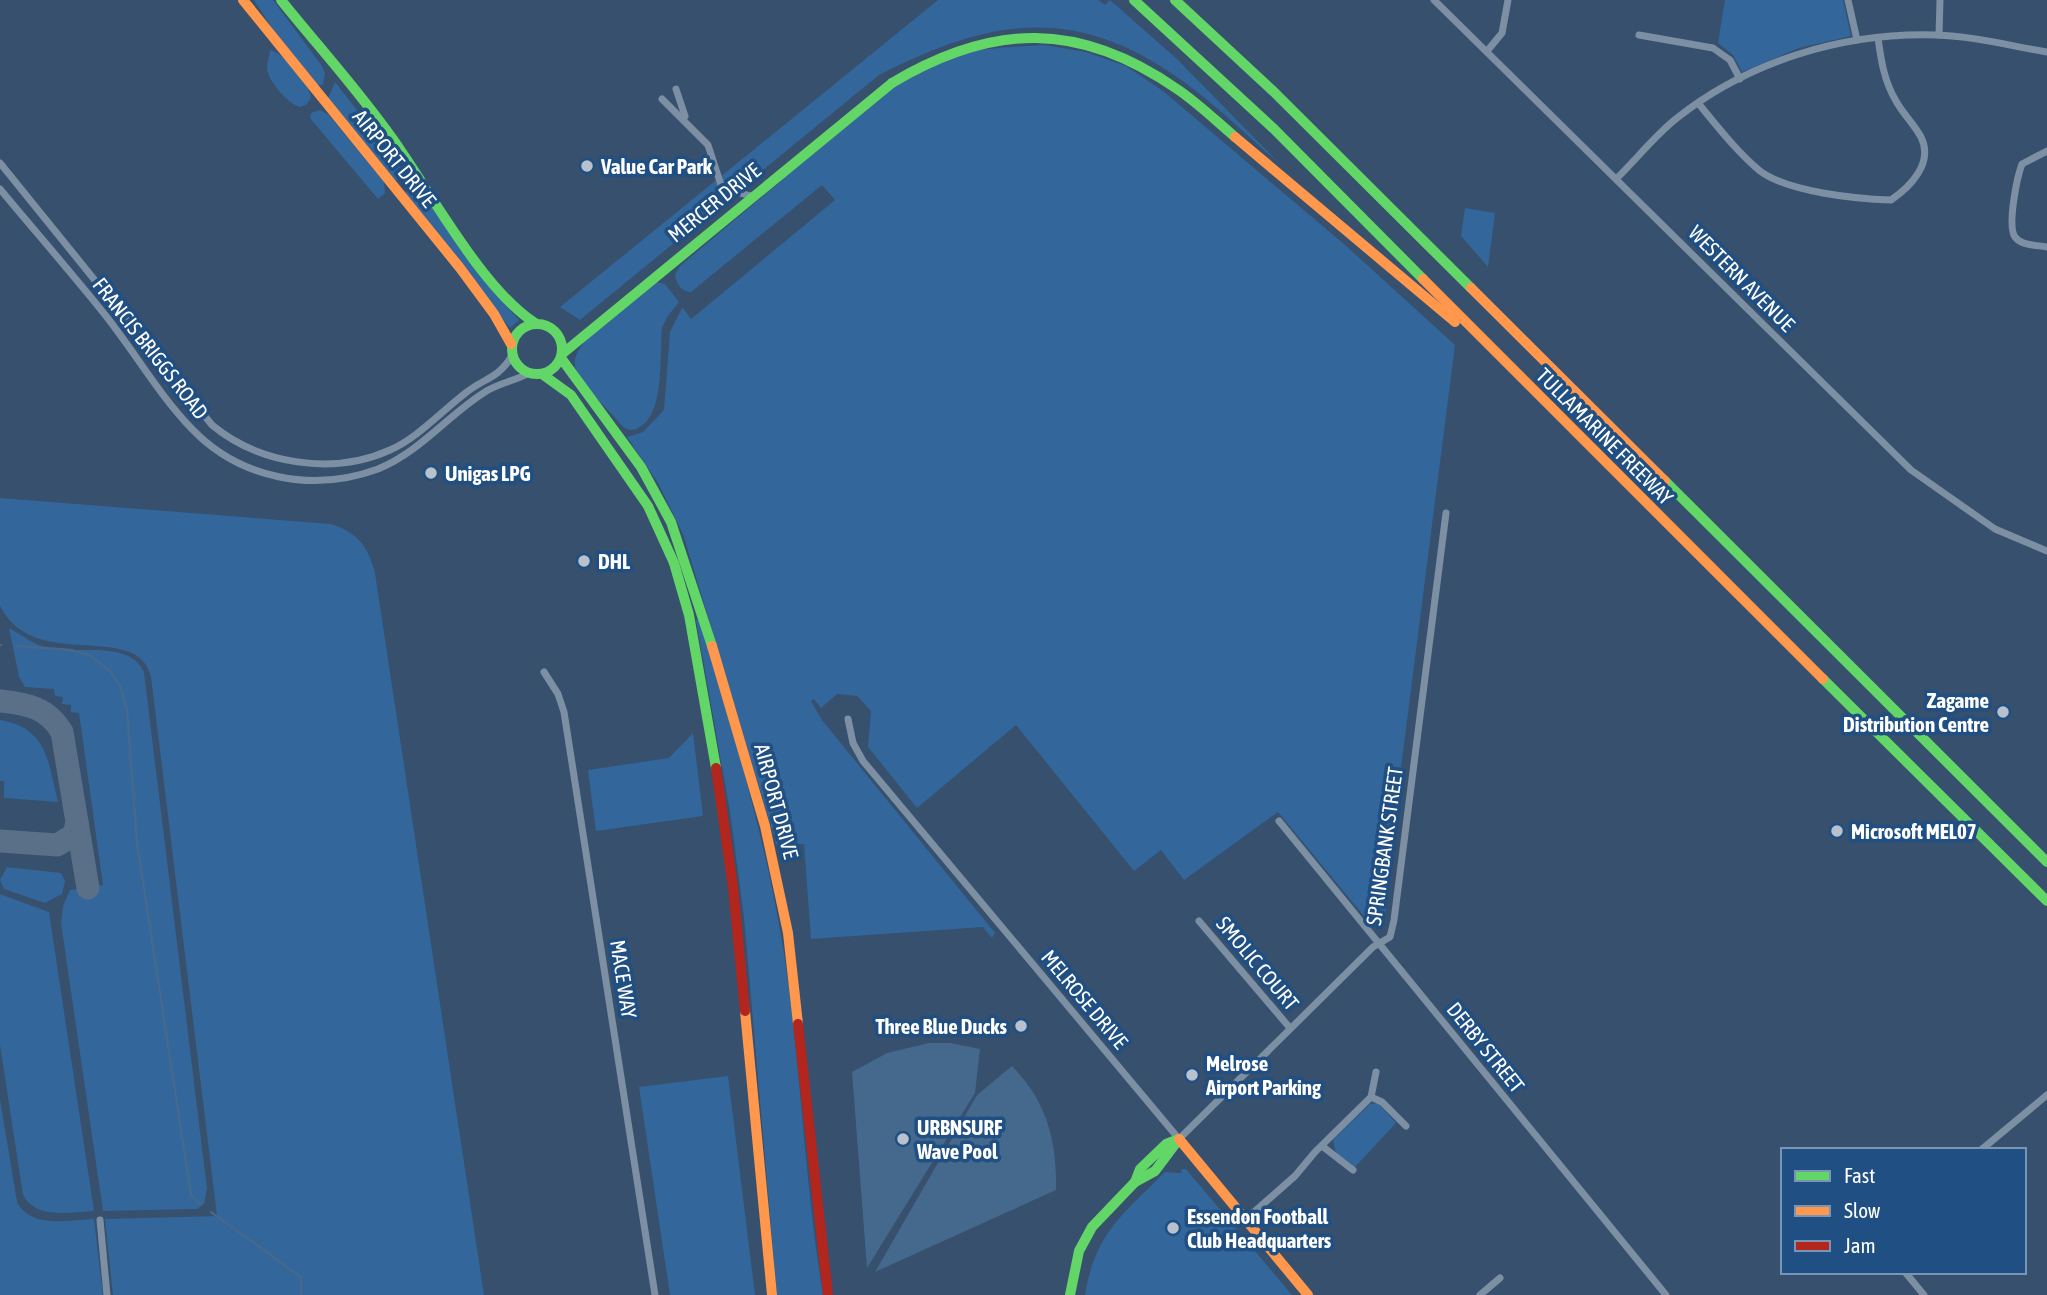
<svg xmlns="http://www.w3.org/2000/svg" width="2047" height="1295" font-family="'Asap Condensed',sans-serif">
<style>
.green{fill:#33669a}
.water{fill:#45688d}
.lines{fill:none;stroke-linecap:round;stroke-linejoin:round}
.stream{stroke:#45688d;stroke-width:2.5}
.taxiway{stroke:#5a7088;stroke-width:23}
.street{stroke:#7c8fa3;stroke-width:7}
.fast{stroke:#63d668;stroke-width:10}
.slow{stroke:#ff974d;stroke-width:10}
.jam{stroke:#b3261e;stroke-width:10}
.poi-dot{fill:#b9c2cc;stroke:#204f83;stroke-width:2.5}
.labels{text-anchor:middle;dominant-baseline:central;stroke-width:7;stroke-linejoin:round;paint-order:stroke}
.street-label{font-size:21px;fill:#fff;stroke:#204f83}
.poi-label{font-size:21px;font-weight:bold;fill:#fff;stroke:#204f83;text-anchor:start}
</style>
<rect width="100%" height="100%" fill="#36506d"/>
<g class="green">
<polygon points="254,0 273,0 322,66 325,73 323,85 318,85 276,34"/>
<path d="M938,0h160l7,5 5,-5 67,59 102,104c-34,-29 -66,-61 -102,-86 -106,-74 -189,-57 -298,-2l-299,245 -20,-13z"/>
<polygon points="1725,0 1843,0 1851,36 1799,48 1742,72 1733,55 1718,43"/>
<path d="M1045,45l41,7 40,14 37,25 181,153 111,101 -59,462 -11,110 -12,10 -95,-115 -94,68 -23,-30 -27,21 -118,-146 -99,83 -49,-61 3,-36 -14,-15 -20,-2 -16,14 -7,-9 -3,2 11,19 173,213 -3,5 -9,-11 -172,12 -7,-95 -27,2 -94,-312 -25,-51 -31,-46 16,-5 21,-22 6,-78 11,-22 2,-2 8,11 144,-119 -13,-15 -131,107c-9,0 -15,-8 -16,-17l5,-9 101,-85 -1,-2c51,-42 112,-103 175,-123 29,-9 61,-9 90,-11z"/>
<path d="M270,50c15,4 39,32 41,48l-5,7 -7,2c-11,-4 -32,-26 -32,-40 0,-6 3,-11 3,-17z"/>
<polygon points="335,82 399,164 402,171 400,179 395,180 328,98"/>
<polygon points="320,110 329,115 384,182 385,193 378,199 310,118 311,113"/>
<polygon points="413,178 482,279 519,320 510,328 405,193"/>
<polygon points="1465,208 1495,213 1488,267 1461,236"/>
<path d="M656,282l9,2 14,18 -12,15 -5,11c-3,26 5,99 -32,102l-6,-2c-15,-19 -38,-36 -48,-59 -12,-25 61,-72 80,-87z"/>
<path d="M0,498l331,26c27,9 37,22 44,49l109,722h-371l-8,-76 112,-3 -66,-539c-13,-58 -117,-3 -151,-71z"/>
<path d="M701,618c30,109 64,218 82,329 18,115 21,233 40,348h-46l-33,-377 -14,-106 -34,-192z"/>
<path d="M9,628c13,7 25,17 39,20 29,7 81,-9 96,24l63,517 -3,15 -7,5 -94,2 -42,-288 2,-17 7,-16 33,-5 -24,-172 -8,-1v-7l-9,-1 1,-7 -8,-1 -1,-7 -29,-2 -6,-10z"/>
<path d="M0,720c48,8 48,42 58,82l-54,-4v-17h-4z"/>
<polygon points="693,733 703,816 596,831 588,770 669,758"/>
<polygon points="7,867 61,873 65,881 62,894 45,903 4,889 0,880"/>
<path d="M0,894l49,18 45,299c-24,1 -57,9 -71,-16l-23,-150z"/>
<polygon points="728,1076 755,1295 670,1295 639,1087"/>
<path d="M0,1099l17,103c14,27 51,18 77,17l9,76h-103z"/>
<polygon points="1378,1103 1396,1123 1355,1167 1336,1153 1333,1140 1370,1104"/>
<path d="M1182,1169h4l106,126h-207c10,-62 38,-81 80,-123l16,1z"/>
</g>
<g class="water">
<polygon points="929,1043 950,1043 980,1049 975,1093 867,1268 852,1072 887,1053"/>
<path d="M1012,1066c35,35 45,76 44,124l-181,82 102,-177z"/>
</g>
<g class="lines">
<g class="stream">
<polyline points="0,645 1,645"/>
<polyline points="17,646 71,650 89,655 110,671 120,686 127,709 137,843 191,1195 200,1204"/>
<polyline points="211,1212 301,1277 301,1295"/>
</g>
<g class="taxiway">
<path d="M0,701c27,3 47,6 62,31l26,156"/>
<polyline points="0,841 57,845 74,835 77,822"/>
</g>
<g class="street">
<polyline points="1434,0 1911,470 1995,529 2047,551"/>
<polyline points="1848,0 1857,40"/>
<polyline points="1639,35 1713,48 1730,60 1740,79"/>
<polyline points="1939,35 1940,0"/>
<polyline points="1488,50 1502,33 1508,0"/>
<polyline points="676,89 685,116"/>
<polyline points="662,99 708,145 722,188 751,196"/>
<path d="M1698,103c19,23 39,49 62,68 28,21 96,28 131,29 19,-13 43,-37 30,-63 -7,-13 -18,-23 -25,-36 -12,-20 -15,-41 -18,-63"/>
<path d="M2047,151l-25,13c-5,13 -15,62 -7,73 7,9 22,8 32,10"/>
<path d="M0,163l212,262c47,39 121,51 178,25 27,-12 50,-37 73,-55 21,-18 33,-14 49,-39"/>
<path d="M1616,179c21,-20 38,-43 61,-61 72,-57 167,-86 259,-83 37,1 75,11 111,17"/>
<path d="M0,189c34,41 69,81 102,122 31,38 56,83 90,118 48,50 121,64 186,40 42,-17 70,-54 107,-77 13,-9 30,-11 44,-19"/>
<polyline points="544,672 558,694 564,712 655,1295"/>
<polyline points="848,719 853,743 863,761 1179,1139 1373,947 1390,937 1394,920 1446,513"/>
<polyline points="1279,821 1666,1295"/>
<polyline points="1199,921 1290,1028"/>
<polyline points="1371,1097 1382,1102 1406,1126"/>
<polyline points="1322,1146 1353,1170"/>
<polyline points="1981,1150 2047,1095"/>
<polyline points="100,1220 107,1295"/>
<polyline points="1245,1220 1295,1176 1315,1152 1371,1097 1376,1072"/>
<polyline points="1905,1272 1924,1295"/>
<polyline points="1480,1295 1500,1278"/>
</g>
<g class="fast">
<path d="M281,0c37,46 77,90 111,138 38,53 90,151 143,185"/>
<polyline points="1134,0 1274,129 1423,279"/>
<polyline points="1175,0 1273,91 1471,288"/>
<path d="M892,83c101,-60 187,-62 285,6 21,14 39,32 58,48"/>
<circle cx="537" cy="349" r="25"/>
<polyline points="562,354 892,83"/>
<polyline points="561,358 641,467 671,522 712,646"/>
<polyline points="542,374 571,395 648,506 674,563 689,615 716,768"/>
<polyline points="1665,481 2047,862"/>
<polyline points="1823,679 2047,901"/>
<polyline points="1135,1182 1155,1171 1179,1139"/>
<polyline points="1070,1295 1079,1251 1092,1227 1135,1182 1140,1169 1166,1144 1179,1139"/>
</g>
<g class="slow">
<polyline points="243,0 460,268 494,314 511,344"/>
<polyline points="1235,137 1455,322"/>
<polyline points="1423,279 1823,679"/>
<polyline points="1471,288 1665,481"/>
<polyline points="712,646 765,826 788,933 798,1024"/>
<polyline points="745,1011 772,1295"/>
<polyline points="1179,1139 1308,1295"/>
</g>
<g class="jam">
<polyline points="716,768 733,887 745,1011"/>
<polyline points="798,1024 828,1295"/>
</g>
</g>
<g class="poi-dot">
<circle cx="587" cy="166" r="7"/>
<circle cx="431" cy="473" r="7"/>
<circle cx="584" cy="561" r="7"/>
<circle cx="2003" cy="712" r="7"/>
<circle cx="1837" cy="831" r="7"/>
<circle cx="1021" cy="1026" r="7"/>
<circle cx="1192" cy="1075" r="7"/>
<circle cx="903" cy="1139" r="7"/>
<circle cx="1173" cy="1228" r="7"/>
</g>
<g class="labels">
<g class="street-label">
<text transform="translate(395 158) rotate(51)">AIRPORT DRIVE</text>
<text transform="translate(714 202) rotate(-39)">MERCER DRIVE</text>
<text transform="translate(1742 278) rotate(45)">WESTERN AVENUE</text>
<text transform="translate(151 348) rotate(52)">FRANCIS BRIGGS ROAD</text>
<text transform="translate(1605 436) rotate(45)">TULLAMARINE FREEWAY</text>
<text transform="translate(777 801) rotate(75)">AIRPORT DRIVE</text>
<text transform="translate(1384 846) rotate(-82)">SPRINGBANK STREET</text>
<text transform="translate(1258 963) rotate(50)">SMOLIC COURT</text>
<text transform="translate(624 979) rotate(81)">MACE WAY</text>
<text transform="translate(1085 999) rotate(50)">MELROSE DRIVE</text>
<text transform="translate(1486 1047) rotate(51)">DERBY STREET</text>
</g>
<g class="poi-label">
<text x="601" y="166">Value Car Park</text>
<text x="445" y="473">Unigas LPG</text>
<text x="598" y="561">DHL</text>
<text x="1989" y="700" text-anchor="end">Zagame<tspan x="1989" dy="24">Distribution Centre</tspan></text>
<text x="1851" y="831">Microsoft MEL07</text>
<text x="1007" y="1026" text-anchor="end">Three Blue Ducks</text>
<text x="1206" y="1063">Melrose<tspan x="1206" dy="24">Airport Parking</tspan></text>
<text x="917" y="1127">URBNSURF<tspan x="917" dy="24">Wave Pool</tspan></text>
<text x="1187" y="1216">Essendon Football<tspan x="1187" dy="24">Club Headquarters</tspan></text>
</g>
</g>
<rect x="1781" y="1148" width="245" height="126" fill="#204f83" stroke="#7995b5" stroke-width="2"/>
<rect x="1795" y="1171" width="35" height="10" fill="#63d668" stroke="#7995b5" stroke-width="2"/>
<text x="1844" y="1183" font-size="21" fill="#ffffff">Fast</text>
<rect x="1795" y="1206" width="35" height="10" fill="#ff974d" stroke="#7995b5" stroke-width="2"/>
<text x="1844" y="1218" font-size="21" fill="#ffffff">Slow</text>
<rect x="1795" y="1241" width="35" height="10" fill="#b3261e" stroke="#7995b5" stroke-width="2"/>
<text x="1844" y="1253" font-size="21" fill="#ffffff">Jam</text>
</svg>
